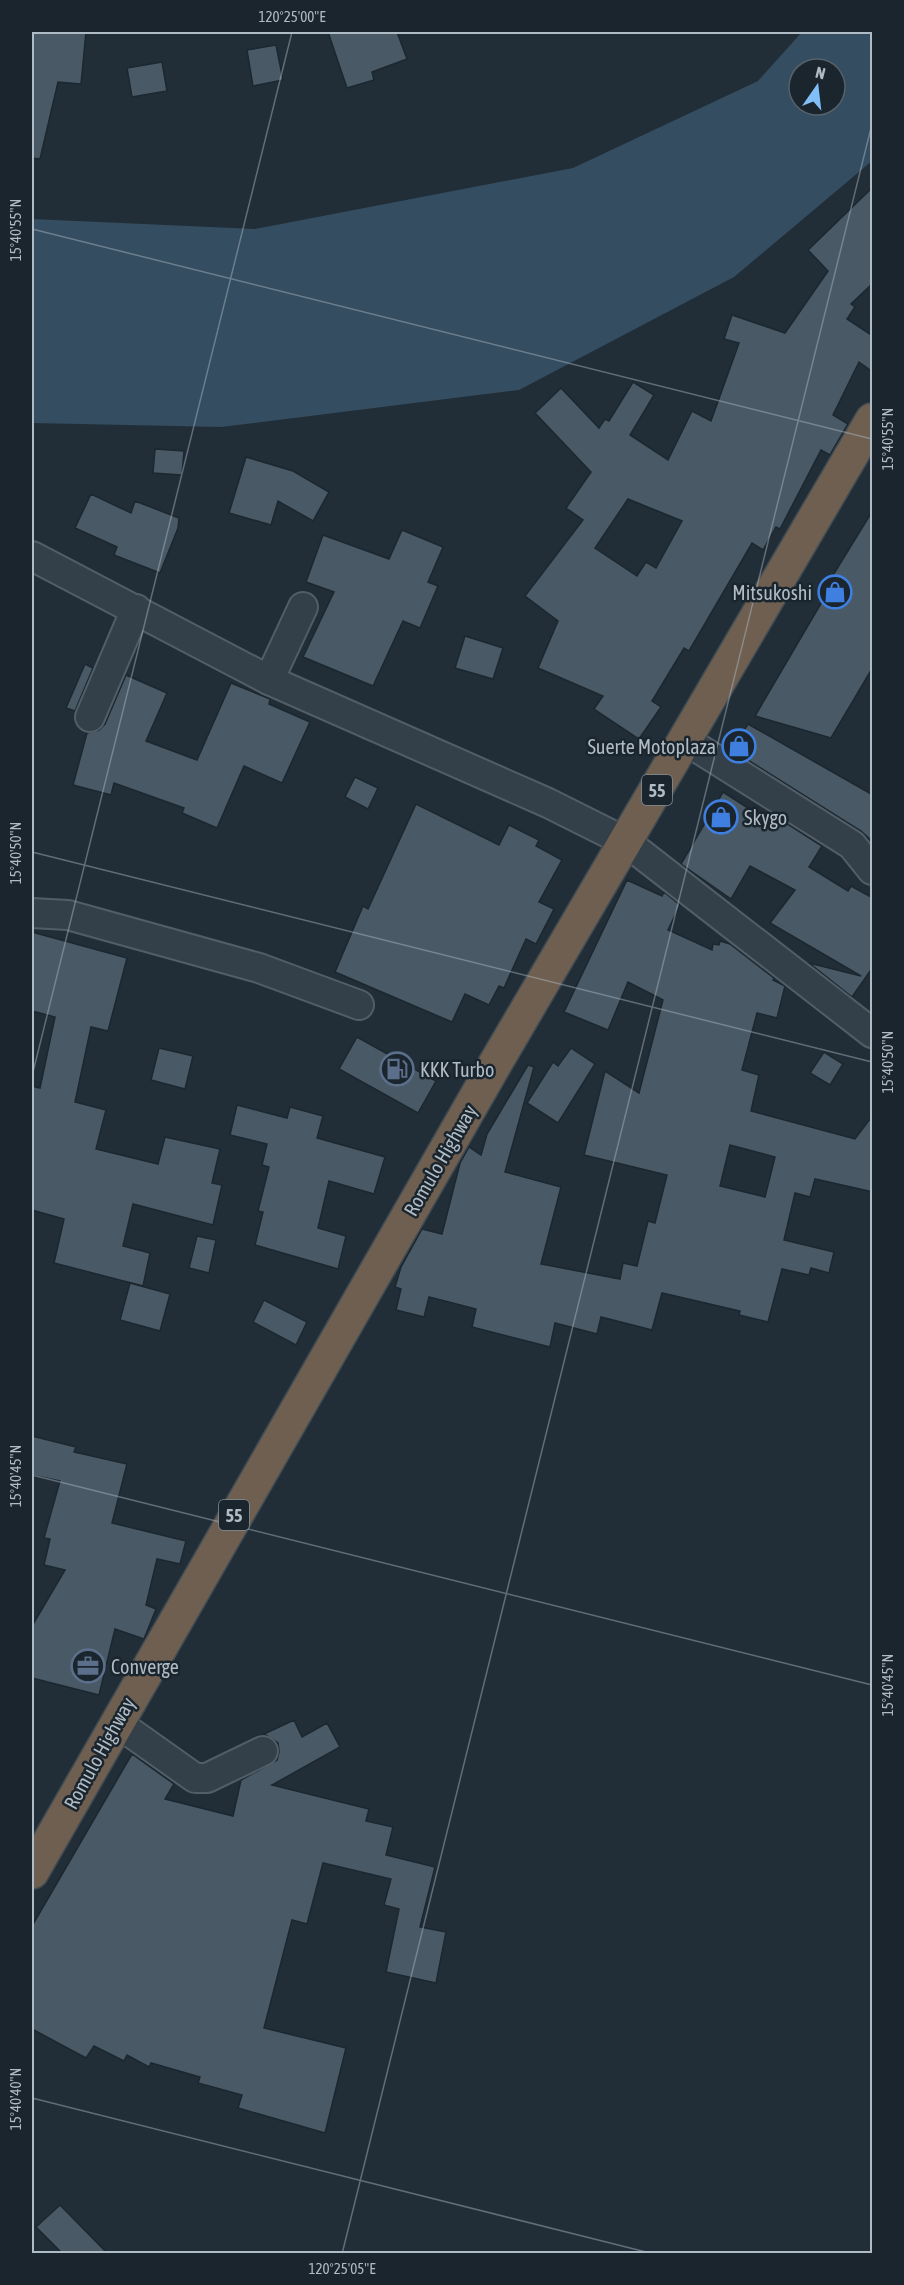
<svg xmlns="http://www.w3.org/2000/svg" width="904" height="2285" font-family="'Asap Condensed',sans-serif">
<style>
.water{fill:#344d60;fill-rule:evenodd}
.building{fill:#495965;stroke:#1c272f;stroke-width:1.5;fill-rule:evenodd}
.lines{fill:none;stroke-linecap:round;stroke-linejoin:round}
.minor-casing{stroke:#525e67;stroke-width:32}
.highway-casing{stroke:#3f4b53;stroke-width:36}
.minor{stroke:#344049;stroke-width:28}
.highway{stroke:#6f5f51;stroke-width:33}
.ticks{fill:none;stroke:#afbbc5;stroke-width:1.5;stroke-opacity:0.45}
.labels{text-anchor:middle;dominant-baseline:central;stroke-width:5;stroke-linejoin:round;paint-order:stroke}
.shield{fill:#1a252d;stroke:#828e97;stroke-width:1.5}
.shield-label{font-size:18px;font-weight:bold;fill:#afbbc5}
.poi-label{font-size:20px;fill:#afbbc5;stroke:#1a252d;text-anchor:start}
.street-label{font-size:20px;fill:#afbbc5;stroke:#1a252d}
.neatline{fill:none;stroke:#afbbc5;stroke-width:2}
.ticks-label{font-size:15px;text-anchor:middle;fill:#afbbc5}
</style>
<rect width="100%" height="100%" fill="#212e38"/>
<path class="water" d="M802,32h70v129l-138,116 -215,113 -298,37 -189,-4v-204l223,10 318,-61 185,-87zM799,69h36v36h-36z"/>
<g class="building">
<polygon points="32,32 86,32 81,84 58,82 40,159 32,158"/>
<polygon points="328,32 397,32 407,59 372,72 374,80 347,88"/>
<polygon points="276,45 283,80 253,86 247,50"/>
<polygon points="162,62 167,91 132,97 127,68"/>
<path d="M873,187v96l-22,21 4,3 -8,12 26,17v36l-14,-10 -26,53 15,9 -18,31 -9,-5 -41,79 -4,-2 -13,23 -11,-7 -63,108 -5,-3 -32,53 9,6 -22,32 -45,-30 9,-13 -65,-28 20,-47 -33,-25 58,-76 -17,-12 25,-36 -56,-59 26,-25 38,40 6,-9 4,2 24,-39 21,13 -24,40 38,25 24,-49 19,10 28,-78 -15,-4 8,-24 53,18 43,-62 -20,-21zM628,499l54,22 -26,47 -10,-6 -9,14 -42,-28z"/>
<polygon points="155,449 184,451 182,475 153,473"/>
<polygon points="246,457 293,471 329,492 313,521 278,501 271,525 229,513"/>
<polygon points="91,494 131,513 135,501 179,518 178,528 160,573 114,555 117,547 75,528"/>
<polygon points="873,510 873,667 831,738 755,716 823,600 819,598"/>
<polygon points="402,530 443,547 428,582 438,586 420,628 403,621 373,686 303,657 334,592 306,582 323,535 389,559"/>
<polygon points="465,636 503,648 493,679 455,668"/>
<polygon points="85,664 93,668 75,711 66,708"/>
<polygon points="126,675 167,693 146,741 197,760 231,683 270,699 269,704 310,722 282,783 244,766 217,828 182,813 184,808 114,783 111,795 73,785 87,733 99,730 105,724"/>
<polygon points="748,724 873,795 873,842 861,831 732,750"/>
<polygon points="355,777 378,788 368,809 345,797"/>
<polygon points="723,792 768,821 772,814 822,846 809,867 848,891 851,886 873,898 873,967 852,997 809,963 861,976 770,923 795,890 750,866 731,899 681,864"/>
<polygon points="416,804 499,845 509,825 539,840 536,846 562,860 539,902 554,909 536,944 526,939 504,988 499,986 489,1005 465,994 452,1022 335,972 363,906 368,909"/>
<path d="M627,880l35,16 2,-4 16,13 -12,25 44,20 1,-6 6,1 1,-4 10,3 44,34 -1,2 12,6 -8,32 -20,-5 -15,57 17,5 -8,36 104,28 18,-24v77l-58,-13 -5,18 -15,-4 -11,47 50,12 -5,21 -18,-5 -2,7 -27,-6 -14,53 -29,-7 1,-4 -78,-18 -10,37 -51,-13 -4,17 -42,-11 -5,24 -78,-20 4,-18 -47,-12 -5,20 -28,-7 5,-21 -6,-2 6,-20 21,-38 20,5 18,-71 9,-16 12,8 6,-21 41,-69 6,2 -29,105 56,15 -20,77 79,15 3,-16 14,3 11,-45 7,2 12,-48 -83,-20 21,-84 34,22 24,-93 -35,-18 -20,48 -44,-18zM730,1145l45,12 -10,40 -45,-11z"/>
<polygon points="32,932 127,958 108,1031 91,1027 75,1102 106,1110 96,1149 158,1164 165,1137 220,1149 212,1183 222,1185 213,1225 133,1204 123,1246 150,1253 143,1286 54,1263 64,1219 32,1210 32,1086 40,1088 55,1017 32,1011"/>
<polygon points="357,1037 436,1081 418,1113 339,1069"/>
<polygon points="159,1048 193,1056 185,1089 151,1080"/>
<polygon points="571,1048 595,1064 558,1123 527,1103 553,1062 558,1066"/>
<polygon points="824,1052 843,1064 830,1085 810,1073"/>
<polygon points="237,1105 287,1118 290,1107 323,1116 317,1138 385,1157 374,1194 329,1181 318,1228 346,1236 338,1269 255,1245 263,1212 258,1211 269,1167 262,1165 267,1144 230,1135"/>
<polygon points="197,1236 216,1240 209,1273 189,1268"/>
<polygon points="130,1283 170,1294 160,1331 120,1320"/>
<polygon points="264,1300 307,1322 296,1345 253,1322"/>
<polygon points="32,1436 76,1447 74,1452 127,1464 112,1523 186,1541 180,1564 157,1559 146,1605 156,1609 144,1639 115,1629 99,1695 32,1678 32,1626 65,1570 44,1565 50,1539 44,1538 60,1481 32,1475"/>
<polygon points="294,1720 302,1737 327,1723 340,1747 272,1785 369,1809 366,1821 393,1827 386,1855 435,1867 420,1927 446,1932 436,1983 386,1972 399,1909 384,1905 391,1879 323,1863 307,1924 292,1920 264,2028 346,2048 325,2133 238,2108 242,2095 198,2083 200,2077 151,2063 149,2067 127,2055 124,2061 94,2046 86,2058 32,2029 32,1926 132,1754 174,1784 165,1799 233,1816 241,1780 277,1760 279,1752 278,1743 264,1734"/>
<polygon points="60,2205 107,2253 62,2253 36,2227"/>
</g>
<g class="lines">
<defs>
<g id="minor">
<polyline points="32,556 269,680 548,803 626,842 872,1033"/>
<polyline points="269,680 303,607"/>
<polyline points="90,717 136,609"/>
<polyline points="685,740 852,845 872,870"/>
<polyline points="32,913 68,915 259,968 359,1005"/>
<polyline points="116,1722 195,1778 207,1778 263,1751"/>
</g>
<polyline id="highway" points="32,1872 495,1064 872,420"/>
</defs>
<use href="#minor" class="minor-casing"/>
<use href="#highway" class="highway-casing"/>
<use href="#minor" class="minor"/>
<use href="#highway" class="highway"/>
</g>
<path class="ticks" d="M32,229l840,210M32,852l840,210M32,1076l260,-1044M32,1475l840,210M32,2098l622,156M342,2254l530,-2130"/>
<defs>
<symbol id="shop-ring" viewBox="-11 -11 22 22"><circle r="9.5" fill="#1a252d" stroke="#3f7fe0" stroke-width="1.5"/><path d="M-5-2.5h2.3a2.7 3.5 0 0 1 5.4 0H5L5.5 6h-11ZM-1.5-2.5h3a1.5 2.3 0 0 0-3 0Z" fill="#3f7fe0"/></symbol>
<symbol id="fuel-ring" viewBox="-11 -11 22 22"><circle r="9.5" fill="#1a252d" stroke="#5c6f8a" stroke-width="1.5"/><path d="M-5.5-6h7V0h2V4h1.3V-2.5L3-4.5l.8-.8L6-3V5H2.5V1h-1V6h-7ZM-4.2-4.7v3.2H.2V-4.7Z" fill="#5c6f8a"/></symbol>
<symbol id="office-ring" viewBox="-11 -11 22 22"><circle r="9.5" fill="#1a252d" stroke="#5c6f8a" stroke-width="1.5"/><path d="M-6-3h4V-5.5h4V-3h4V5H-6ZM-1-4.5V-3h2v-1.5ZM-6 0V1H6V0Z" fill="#5c6f8a"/></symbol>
</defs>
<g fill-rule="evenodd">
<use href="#shop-ring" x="816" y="573" width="38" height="38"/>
<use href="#shop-ring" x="720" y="727" width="38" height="38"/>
<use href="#shop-ring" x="702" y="798" width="38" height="38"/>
<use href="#fuel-ring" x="378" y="1050" width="38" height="38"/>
<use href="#office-ring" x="69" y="1647" width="38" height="38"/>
</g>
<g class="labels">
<g class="shield">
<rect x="642" y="775" width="30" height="30" rx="4.5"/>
<rect x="219" y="1500" width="30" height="30" rx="4.5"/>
</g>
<g class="shield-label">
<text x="657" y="790">55</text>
<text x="234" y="1515">55</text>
</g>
<g class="poi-label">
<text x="812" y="592" text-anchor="end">Mitsukoshi</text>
<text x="716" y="746" text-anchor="end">Suerte Motoplaza</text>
<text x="744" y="817">Skygo</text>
<text x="420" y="1069">KKK Turbo</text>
<text x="111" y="1666">Converge</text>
</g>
<g class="street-label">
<text transform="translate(440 1160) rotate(-60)">Romulo Highway</text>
<text transform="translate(99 1753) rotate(-61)">Romulo Highway</text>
</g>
</g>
<rect width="904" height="2285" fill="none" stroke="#1a252d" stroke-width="66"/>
<g transform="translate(817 87) rotate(14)"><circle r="28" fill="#1a252d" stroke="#56616a" stroke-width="1.5"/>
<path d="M0-4.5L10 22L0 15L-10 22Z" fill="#81bff8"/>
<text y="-9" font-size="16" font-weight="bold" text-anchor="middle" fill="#afbbc5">N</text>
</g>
<rect x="33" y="33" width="838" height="2219" class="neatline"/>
<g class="ticks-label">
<text x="292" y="22">120°25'00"E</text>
<text transform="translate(16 230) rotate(-90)" y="5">15°40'55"N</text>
<text transform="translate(888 439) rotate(-90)" y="5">15°40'55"N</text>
<text transform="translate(16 853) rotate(-90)" y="5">15°40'50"N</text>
<text transform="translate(888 1062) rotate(-90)" y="5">15°40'50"N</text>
<text transform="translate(16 1476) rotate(-90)" y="5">15°40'45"N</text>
<text transform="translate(888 1685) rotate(-90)" y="5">15°40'45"N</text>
<text transform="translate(16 2099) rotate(-90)" y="5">15°40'40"N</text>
<text x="342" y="2274">120°25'05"E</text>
</g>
</svg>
